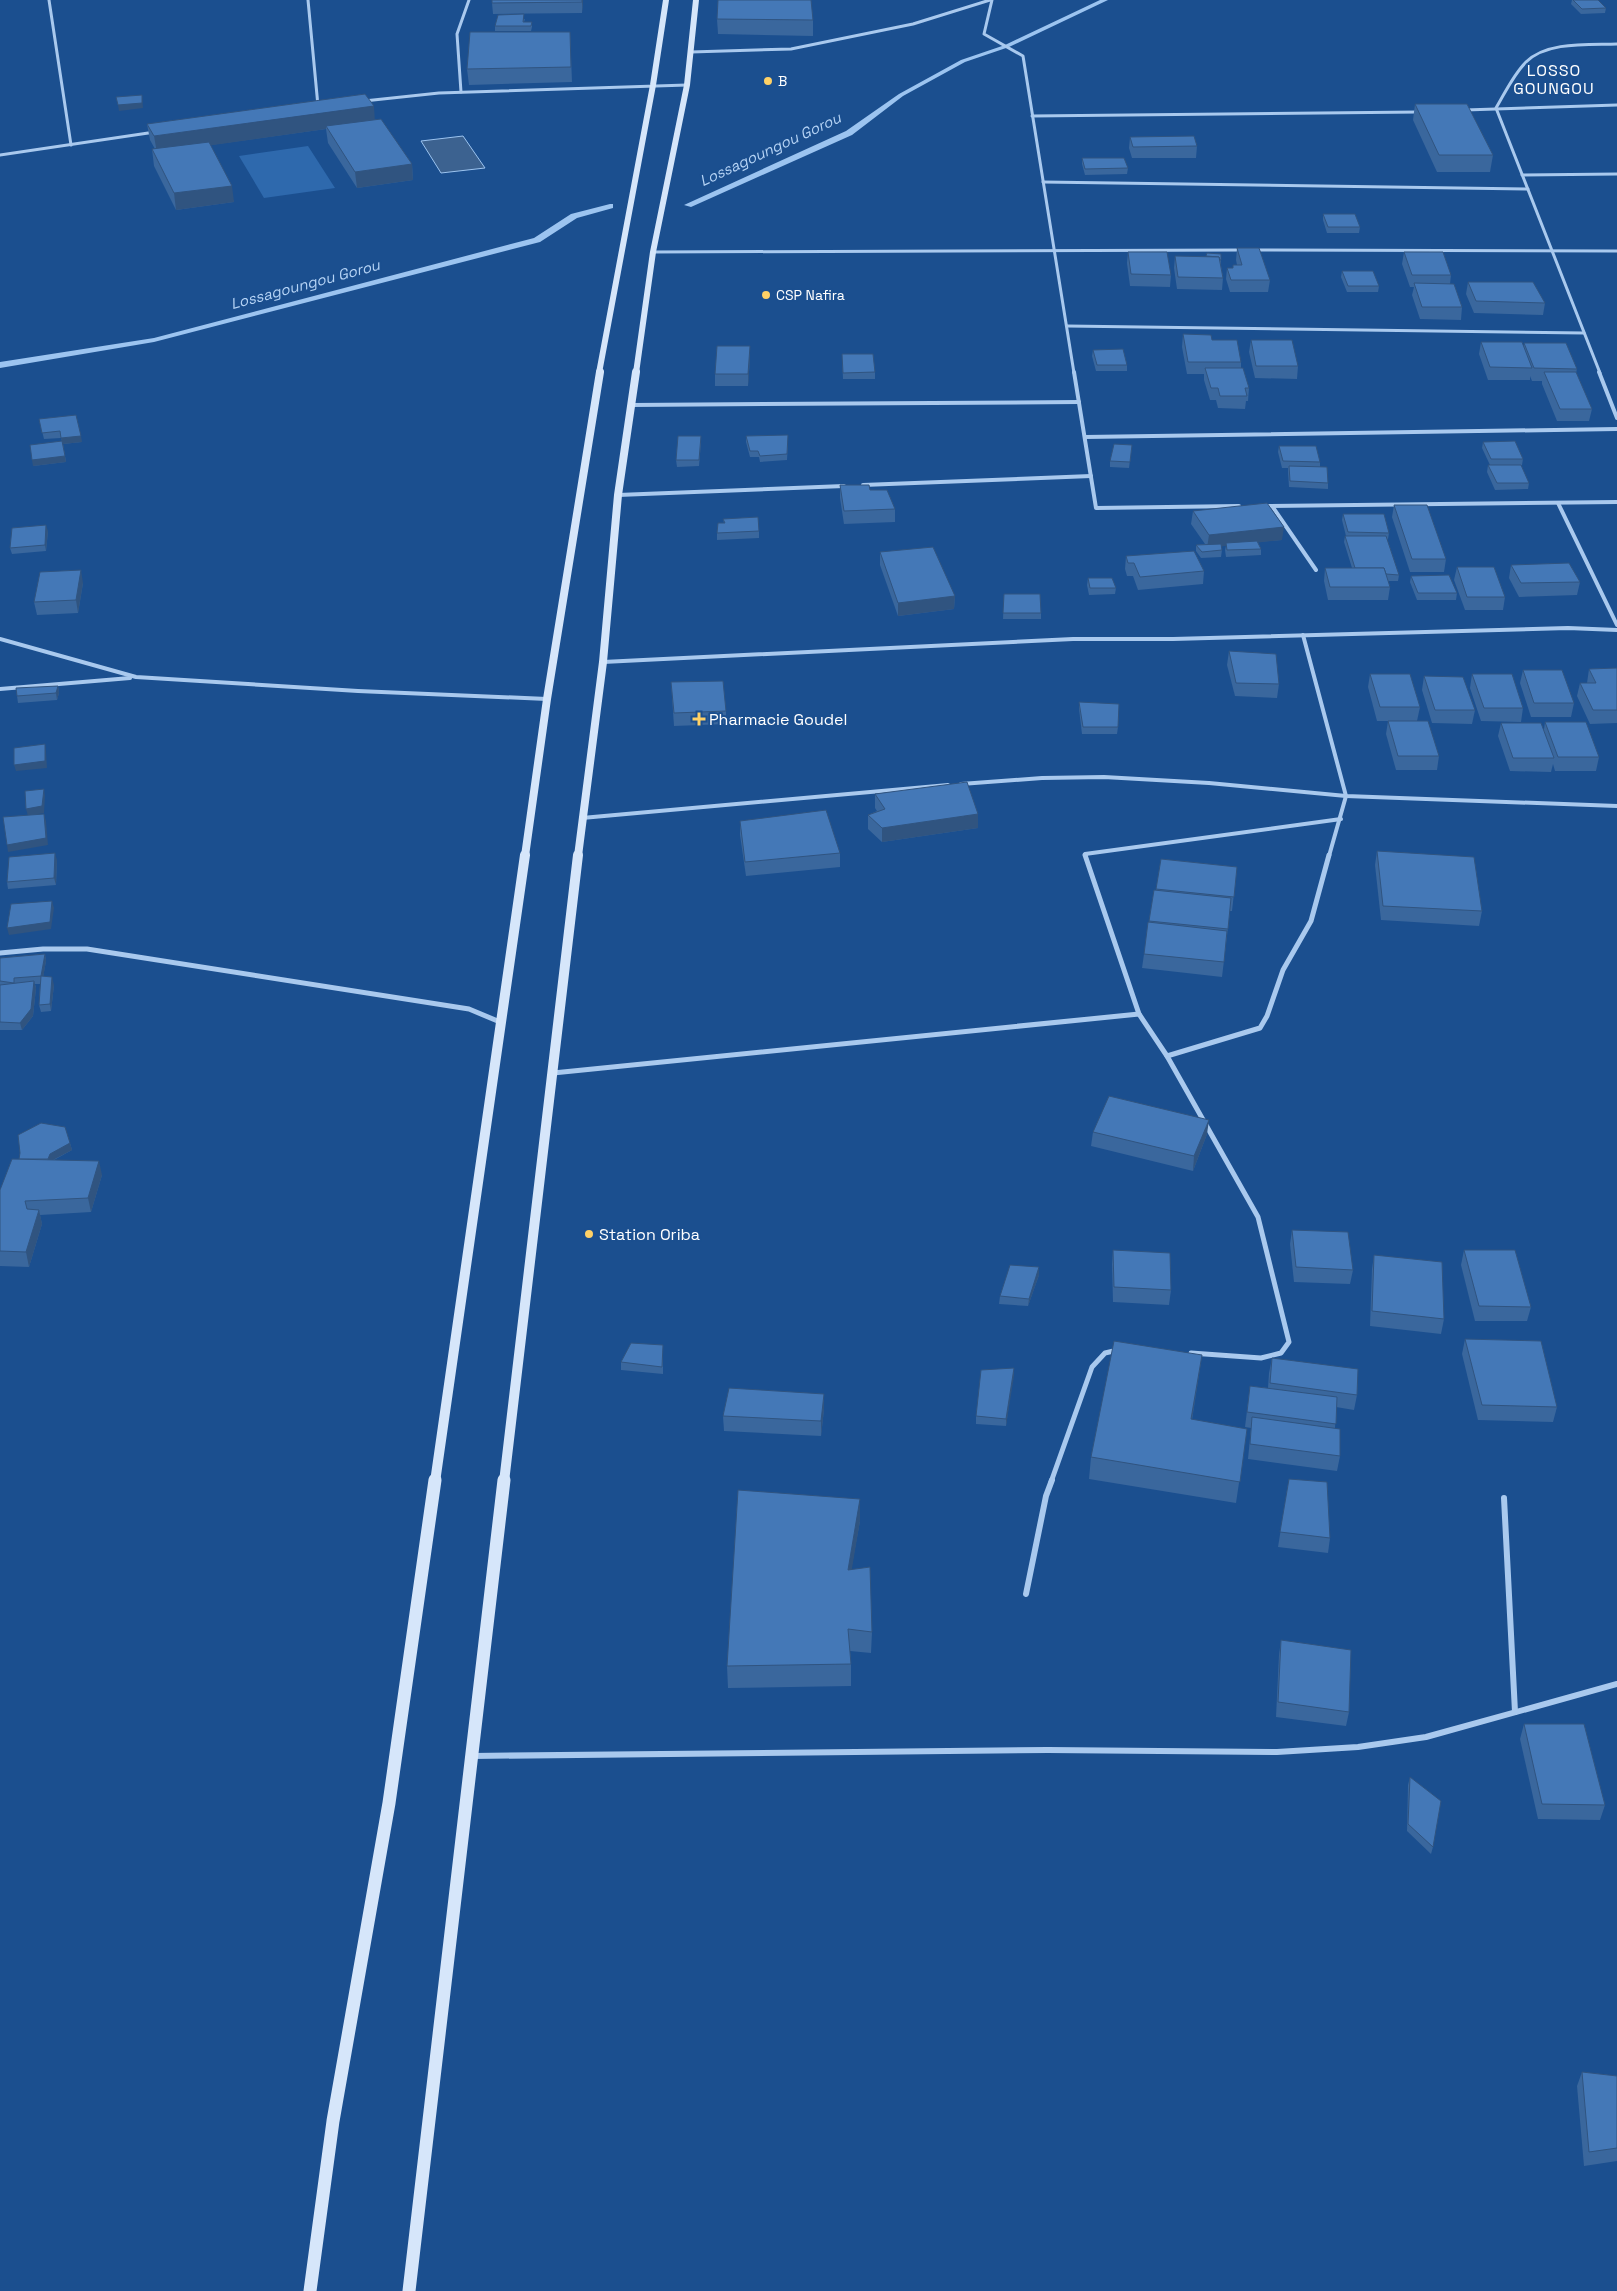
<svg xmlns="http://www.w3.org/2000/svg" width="1617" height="2291" font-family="'Space Grotesk',sans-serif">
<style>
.green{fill:#2e69ad}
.water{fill:#3c6290;stroke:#9cc4f0}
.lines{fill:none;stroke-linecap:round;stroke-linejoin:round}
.stream{fill:#9cc4f0;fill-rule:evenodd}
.street-far3{stroke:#a9c9ee;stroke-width:3}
.street-far2{stroke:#a9c9ee;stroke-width:4}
.street-far1{stroke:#a9c9ee;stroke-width:5}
.street{stroke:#a9c9ee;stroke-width:6}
.secondary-far3{stroke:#d6e6fa;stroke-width:6}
.secondary-far2{stroke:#d6e6fa;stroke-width:8}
.secondary-far1{stroke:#d6e6fa;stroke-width:10}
.secondary{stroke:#d6e6fa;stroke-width:13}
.wall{fill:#3a679d}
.shaded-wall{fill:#305480}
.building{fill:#4478b7;stroke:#305480}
.poi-dot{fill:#ffd166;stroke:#1b4f8f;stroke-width:2}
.labels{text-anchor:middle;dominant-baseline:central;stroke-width:4;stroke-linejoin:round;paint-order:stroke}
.far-poi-label{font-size:14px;fill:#fff;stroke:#1b4f8f;text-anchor:start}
.far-water-label{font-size:15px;font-style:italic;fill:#b5d3f5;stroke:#1b4f8f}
.far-quarter-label{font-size:16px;letter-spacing:1px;fill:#fff;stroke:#1b4f8f}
.poi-label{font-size:16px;fill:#fff;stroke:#1b4f8f;text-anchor:start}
</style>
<rect width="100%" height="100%" fill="#1b4f8f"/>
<polygon class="green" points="308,146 335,188 264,198 239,156"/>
<polygon class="water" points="463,136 485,168 441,173 421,141"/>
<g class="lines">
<g class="stream">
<polygon points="1100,0 1108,0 1009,47 965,62 903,96 852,135 691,207 684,205 846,131 899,94 961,60 1005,45"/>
<polygon points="610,204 613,204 613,208 577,218 540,242 154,342 0,368 0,362 154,338 534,238 571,214"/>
</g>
<g class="street-far3">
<polyline points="49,0 71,145"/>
<polyline points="308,0 318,106"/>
<polyline points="992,0 984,34 1023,56 1074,373"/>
<polyline points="691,52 791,49 913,24 990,0"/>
<polyline points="461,92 457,34 469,0"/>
<polyline points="364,101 439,93 687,85"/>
<polyline points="1465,110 1617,105"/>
<polyline points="1032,116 1419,112"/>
<polyline points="0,155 155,132"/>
<polyline points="1522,175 1617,174"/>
<polyline points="1043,182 1528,189"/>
<polyline points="1254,250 1617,251"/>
<polyline points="653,252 1243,250"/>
<polyline points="1067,326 1584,333"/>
<path d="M1600,373l-104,-265c9,-15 17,-33 30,-46 21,-21 63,-17 91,-18"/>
</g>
<g class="street-far2">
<polyline points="1074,372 1096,508 1239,506"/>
<polyline points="1599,372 1617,418"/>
<polyline points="631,405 1079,402"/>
<polyline points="1085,437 1617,429"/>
<polyline points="863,485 1091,476"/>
<polyline points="618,495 844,486"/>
<polyline points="1558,503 1617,625"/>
<polyline points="1263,506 1617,502"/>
<polyline points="1272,506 1316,570"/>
<polyline points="1303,635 1346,796 1329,856"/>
<polyline points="0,639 136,677 358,691 547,699"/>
<polyline points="603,662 1073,639 1173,639 1568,628 1617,630"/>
<polyline points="0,689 130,678"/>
<polyline points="961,784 1042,778 1104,777 1209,783 1346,796 1617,806"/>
<polyline points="582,818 948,785"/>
<polyline points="1086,856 1085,854 1341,819"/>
</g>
<g class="street-far1">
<polyline points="1085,855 1139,1014 1167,1056 1258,1217 1289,1342 1281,1353 1261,1358 1191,1353"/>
<polyline points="0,953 43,949 87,949 469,1009 500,1022"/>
<polyline points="1167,1056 1260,1028 1267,1016 1283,970 1311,921 1329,855"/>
<polyline points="553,1073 1139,1014"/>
<polyline points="1051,1482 1092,1367 1105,1353 1118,1350"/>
</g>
<g class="street">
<polyline points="1504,1498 1515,1712"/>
<polyline points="1026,1594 1046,1496 1052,1480"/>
<polyline points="472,1756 1048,1750 1277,1752 1358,1747 1426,1737 1617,1684"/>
</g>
<g class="secondary-far3">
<polyline points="599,373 653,85 666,0"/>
<polyline points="636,373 653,252 687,85 696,0"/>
</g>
<g class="secondary-far2">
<polyline points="525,856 547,699 600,372"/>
<polyline points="578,856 603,662 618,495 636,372"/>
</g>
<g class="secondary-far1">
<polyline points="435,1482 525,855"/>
<polyline points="504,1482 578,855"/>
</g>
<g class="secondary">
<polyline points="310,2291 333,2121 389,1803 435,1480"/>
<polyline points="409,2291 504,1480"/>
</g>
</g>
<g class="wall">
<polygon points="1572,0 1598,0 1606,8 1605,13 1581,14 1571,4"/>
<polygon points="583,2 582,13 493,14 492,3"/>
<polygon points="525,19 524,22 532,22 532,27 531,31 495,31 495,26"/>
<polygon points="717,19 813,20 813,36 718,34"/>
<polygon points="570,32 572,82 469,85 467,69"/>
<polygon points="1415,104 1493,155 1490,172 1437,172 1413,120"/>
<polygon points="375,120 412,164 413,180 357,188 328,143 326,129 210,145 234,202 176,210 154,166 152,149 155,149 150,140 147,124"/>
<polygon points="1130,137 1197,146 1196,158 1132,158 1129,148"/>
<polygon points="1082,158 1128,168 1127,174 1085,175 1082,164"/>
<polygon points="1323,214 1360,227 1359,233 1327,233 1323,220"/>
<polygon points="1237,248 1270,280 1268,292 1230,292 1226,279 1227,268 1233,268 1233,265 1237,265 1236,260"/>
<polygon points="1128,252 1171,275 1170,287 1130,286 1127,263"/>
<polygon points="1404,252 1451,275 1450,284 1462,307 1461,320 1420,319 1412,295 1414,287 1410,287 1402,264"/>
<polygon points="1175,256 1221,260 1221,266 1223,278 1222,290 1177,289 1174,268"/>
<polygon points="1342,271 1379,286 1378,292 1347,292 1341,277"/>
<polygon points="1468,282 1545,303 1543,315 1474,313 1466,294"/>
<polygon points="1183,334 1212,340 1241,362 1241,368 1249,388 1248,401 1246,401 1245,409 1218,408 1216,400 1210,400 1204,380 1204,374 1187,374 1182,347"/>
<polygon points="1251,340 1298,366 1297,379 1255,378 1249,352"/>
<polygon points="1481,342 1524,346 1524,343 1577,369 1576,373 1592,409 1589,421 1557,421 1542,384 1542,381 1532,381 1530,376 1530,380 1488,380 1479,354"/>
<polygon points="750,346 750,358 748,386 715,386 715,374"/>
<polygon points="1093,350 1127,365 1127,371 1096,371 1092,356"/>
<polygon points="842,354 875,372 875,379 843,379"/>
<polygon points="39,419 82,442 63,444 66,462 33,466 62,441 61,438 44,439"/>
<polygon points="746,436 788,442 787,460 760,462 759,457 750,457 746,442"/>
<polygon points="701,442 699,466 677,467 676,460"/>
<polygon points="1483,442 1523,459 1522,465 1490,465 1482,448"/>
<polygon points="1132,445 1129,468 1110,467 1110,461"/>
<polygon points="1279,446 1320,462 1320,467 1328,483 1328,489 1289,487 1288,472 1288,468 1282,468 1278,452"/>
<polygon points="1488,465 1529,483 1528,489 1495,490 1487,472"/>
<polygon points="840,485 870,490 895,509 895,522 844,524 840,498"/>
<polygon points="1394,505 1446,559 1444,572 1410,572 1392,517"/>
<polygon points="1193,511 1282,540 1258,542 1261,549 1261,555 1226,557 1225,550 1226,546 1221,546 1222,550 1221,557 1201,558 1196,551 1196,545 1205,544 1191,524"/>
<polygon points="1343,514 1389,533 1388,539 1387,539 1399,575 1398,581 1388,581 1390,587 1388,600 1328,600 1324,581 1325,568 1352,568 1344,542 1345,536 1346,536 1342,520"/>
<polygon points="723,519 759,531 759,538 717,540 717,533 724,523"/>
<polygon points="48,531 46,551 12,554 10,548"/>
<polygon points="880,552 955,596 954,609 898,616 880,565"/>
<polygon points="1126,556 1204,571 1203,584 1138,590 1133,576 1127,576 1125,569"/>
<polygon points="1511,565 1580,582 1577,595 1519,597 1509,578"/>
<polygon points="1457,567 1505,597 1503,610 1465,610 1454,580"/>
<polygon points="1411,576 1457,593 1456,600 1417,600 1410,582"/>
<polygon points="1088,578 1116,588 1115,594 1089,595 1087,585"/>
<polygon points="83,583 78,613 37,615 34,602"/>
<polygon points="1004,594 1041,613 1041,619 1003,619"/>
<polygon points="1229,651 1279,684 1277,698 1235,696 1227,665"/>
<polygon points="1617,668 1617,723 1590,724 1577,696 1580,683 1587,683 1589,669"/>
<polygon points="1523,670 1574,703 1571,717 1531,717 1520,683"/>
<polygon points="1370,674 1420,707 1417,721 1377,721 1368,687"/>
<polygon points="1472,674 1523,708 1521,722 1481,721 1470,688"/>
<polygon points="1424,676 1475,710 1472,724 1432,723 1422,690"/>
<polygon points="671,682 726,711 726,724 674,726"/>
<polygon points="58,686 59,693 57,700 18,703 17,696"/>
<polygon points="1079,702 1118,727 1117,734 1082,734 1079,709"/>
<polygon points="1388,721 1439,756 1437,770 1396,770 1386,734"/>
<polygon points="1545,722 1599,757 1596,771 1555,771 1553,764 1551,772 1510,771 1498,736 1501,723 1544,729"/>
<polygon points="875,794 978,814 978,828 882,842 868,829 868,815 877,811 875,808"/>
<polygon points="740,821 840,853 840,867 746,876 740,835"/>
<polygon points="1377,851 1482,911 1479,926 1381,920 1375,865"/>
<polygon points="1161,859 1237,867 1232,911 1230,911 1222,977 1142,968 1144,954 1154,890 1156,890"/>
<polygon points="57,860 56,885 8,889 7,882"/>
<polygon points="45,954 46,961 43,977 54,985 51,1011 41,1012 39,1005 40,984 35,984 36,988 33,1016 22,1030 0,1030 0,958"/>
<polygon points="1093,1132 1207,1134 1193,1171 1091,1146"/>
<polygon points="70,1143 72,1150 54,1160 102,1175 91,1212 40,1215 42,1224 29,1267 0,1266 0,1190 19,1159"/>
<polygon points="1292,1230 1353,1270 1350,1284 1294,1282 1290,1244"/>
<polygon points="1113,1250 1171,1290 1169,1305 1113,1302 1112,1264"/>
<polygon points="1464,1250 1531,1307 1527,1321 1475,1321 1461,1265"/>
<polygon points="1374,1255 1444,1319 1441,1334 1370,1326 1372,1269"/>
<polygon points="1039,1275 1028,1306 999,1304 1000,1296"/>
<polygon points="1465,1339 1557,1407 1553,1422 1478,1420 1462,1354"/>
<polygon points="663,1352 663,1374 621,1370 621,1362"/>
<polygon points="1202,1355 1192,1420 1247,1429 1236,1503 1089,1479 1091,1457"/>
<polygon points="1272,1358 1357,1395 1354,1410 1336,1407 1335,1428 1340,1456 1337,1471 1248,1459 1251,1428 1245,1427 1250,1386 1268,1388 1269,1373"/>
<polygon points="1014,1368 1006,1426 976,1424 976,1416"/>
<polygon points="824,1394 824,1409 821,1436 724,1431 723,1416"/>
<polygon points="1289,1479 1330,1538 1328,1553 1278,1547"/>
<polygon points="860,1521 851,1570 872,1632 871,1653 850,1651 851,1664 851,1686 728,1688 727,1666"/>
<polygon points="1281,1640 1349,1712 1346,1726 1276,1717 1279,1655"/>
<polygon points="1524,1724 1605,1805 1600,1820 1538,1819 1520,1739"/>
<polygon points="1410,1777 1433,1847 1431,1854 1407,1831 1408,1785"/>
<polygon points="1582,2072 1617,2076 1617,2161 1584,2166 1577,2086"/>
</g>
<g class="shaded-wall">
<polygon points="582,0 583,0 583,2 582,13"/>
<polygon points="142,95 143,108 119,111 118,105"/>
<polygon points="374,106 375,123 326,126 326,129 157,153 154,136"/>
<polygon points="412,164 413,180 357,188 355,172"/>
<polygon points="232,186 234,202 176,210 174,193"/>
<polygon points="750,346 750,358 748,386 748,374"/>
<polygon points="81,436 82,442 63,444 66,462 33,466 32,460 65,456 61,438"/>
<polygon points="46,525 48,531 46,551 45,545"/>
<polygon points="1284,527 1282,540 1226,546 1226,543 1226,546 1207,548 1209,535"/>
<polygon points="81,570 83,583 78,613 76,600"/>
<polygon points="955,596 954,609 898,616 898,603"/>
<polygon points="58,686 59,693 57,700 56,693"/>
<polygon points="45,744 46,751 47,768 16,771 14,765"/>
<polygon points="44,789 45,796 44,813 28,816 26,809"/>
<polygon points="44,814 46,821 48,845 8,852 7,845"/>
<polygon points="978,814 978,828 882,842 882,828"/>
<polygon points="55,853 57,860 56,885 54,878"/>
<polygon points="52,901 54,908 51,929 9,935 7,928"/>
<polygon points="45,954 46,961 42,984 41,976"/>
<polygon points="52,977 54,985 51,1011 50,1004"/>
<polygon points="34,981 36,988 33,1016 22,1030 20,1023"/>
<polygon points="1209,1120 1207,1134 1193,1171 1194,1156"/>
<polygon points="70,1143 72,1150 51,1161 45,1167 50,1154"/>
<polygon points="99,1161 102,1175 91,1212 88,1198"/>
<polygon points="39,1210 42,1224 29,1267 26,1252"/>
<polygon points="1039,1267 1039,1275 1028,1306 1029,1299"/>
<polygon points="1202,1355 1199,1376 1188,1441 1191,1419"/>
<polygon points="1014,1368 1014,1376 1006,1426 1006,1419"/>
<polygon points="824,1394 824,1409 821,1436 821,1421"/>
<polygon points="860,1499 860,1521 848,1592 848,1570"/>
</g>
<g class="building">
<polygon points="492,0 582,0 582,2 492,3"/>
<polygon points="718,0 811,0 813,20 717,19"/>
<polygon points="1573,0 1598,0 1606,8 1582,9"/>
<polygon points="524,14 523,22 532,22 531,26 495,26 498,15"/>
<polygon points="470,32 570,32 571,67 467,69"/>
<polygon points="365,94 374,106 154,136 147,124"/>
<polygon points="142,95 142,103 118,105 116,97"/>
<polygon points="1415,104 1467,104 1493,155 1439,155"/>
<polygon points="381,119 412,164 355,172 326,126"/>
<polygon points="1194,136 1197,146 1133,147 1130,137"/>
<polygon points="209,142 232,186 174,193 152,149"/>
<polygon points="1082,158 1124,158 1128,168 1085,169"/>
<polygon points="1323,214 1355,214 1360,227 1328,227"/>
<polygon points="1237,248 1259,248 1270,280 1231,280 1227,268 1233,268 1233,265 1242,265"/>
<polygon points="1128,252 1167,252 1171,275 1131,274"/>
<polygon points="1404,252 1443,252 1451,275 1412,275"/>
<polygon points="1207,253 1221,254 1221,260 1220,260 1219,257 1206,256"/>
<polygon points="1175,256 1219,257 1223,278 1178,277"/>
<polygon points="1342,271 1373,271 1379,286 1348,286"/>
<polygon points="1468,282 1533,282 1545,303 1476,301"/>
<polygon points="1414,283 1454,284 1462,307 1422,307"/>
<polygon points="1183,334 1211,335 1212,340 1237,340 1241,362 1188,362"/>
<polygon points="1251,340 1292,340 1298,366 1256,366"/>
<polygon points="1481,342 1522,342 1532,368 1490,367"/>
<polygon points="1524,343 1566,343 1577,369 1534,368"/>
<polygon points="717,346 750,346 748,374 715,374"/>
<polygon points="1123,349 1127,365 1097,365 1093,350"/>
<polygon points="842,354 873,354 875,372 843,373"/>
<polygon points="1205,368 1243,368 1249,388 1245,388 1247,396 1220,396 1218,388 1211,388"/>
<polygon points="1544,372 1576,372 1592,409 1560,409"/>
<polygon points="76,415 81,436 61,438 60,431 42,433 39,419"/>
<polygon points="788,435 787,454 760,456 758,451 750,451 746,436"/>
<polygon points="678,436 701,436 699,460 676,460"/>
<polygon points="62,441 65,456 32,460 30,445"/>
<polygon points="1515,441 1523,459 1491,459 1483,442"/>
<polygon points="1114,444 1132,445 1130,462 1110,461"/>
<polygon points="1279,446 1316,446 1320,462 1283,461"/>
<polygon points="1488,465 1521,465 1529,483 1497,483"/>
<polygon points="1289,466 1327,467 1328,483 1290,481"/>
<polygon points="840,485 869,485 870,490 887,490 895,509 844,511"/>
<polygon points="1267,503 1284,527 1209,535 1193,511"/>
<polygon points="1394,505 1427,505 1446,559 1412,559"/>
<polygon points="1343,514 1384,514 1389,533 1348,532"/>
<polygon points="758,517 759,531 717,533 718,523 725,523 723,519"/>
<polygon points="46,525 45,545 10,548 12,528"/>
<polygon points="1345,536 1386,536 1399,575 1386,574 1384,568 1355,568"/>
<polygon points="1257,541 1261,549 1227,550 1226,543"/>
<polygon points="1221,544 1222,550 1202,552 1196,545"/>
<polygon points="933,547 955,596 898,603 880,552"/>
<polygon points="1194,551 1204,571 1140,577 1134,563 1128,563 1126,556"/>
<polygon points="1569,563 1580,582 1521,583 1511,565"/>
<polygon points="1457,567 1494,567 1505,597 1467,597"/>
<polygon points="1325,568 1384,568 1390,587 1330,587"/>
<polygon points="81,570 76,600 34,602 40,572"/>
<polygon points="1449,575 1457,593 1418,593 1411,576"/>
<polygon points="1088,578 1112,578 1116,588 1090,588"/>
<polygon points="1004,594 1040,594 1041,613 1003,613"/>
<polygon points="1229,651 1276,654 1279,684 1236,683"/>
<polygon points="1617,668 1617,710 1593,710 1580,683 1596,683 1589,669"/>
<polygon points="1523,670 1562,670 1574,703 1534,703"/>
<polygon points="1370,674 1410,674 1420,707 1380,707"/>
<polygon points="1472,674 1512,674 1523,708 1484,708"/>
<polygon points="1424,676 1463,677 1475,710 1435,710"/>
<polygon points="723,681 726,711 674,713 671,682"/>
<polygon points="58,686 56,693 17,696 16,688"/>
<polygon points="1079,702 1119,704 1118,727 1083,727"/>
<polygon points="1388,721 1428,721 1439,756 1398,756"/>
<polygon points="1545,722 1586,722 1599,757 1558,757"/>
<polygon points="1501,723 1541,723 1554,758 1513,758"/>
<polygon points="45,744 45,761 14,765 14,748"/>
<polygon points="967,782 978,814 882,828 868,815 885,809 875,794"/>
<polygon points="44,789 42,806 26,809 25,791"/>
<polygon points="826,810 840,853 745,862 740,821"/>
<polygon points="44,814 46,838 7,845 3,817"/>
<polygon points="1377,851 1474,857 1482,911 1383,906"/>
<polygon points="55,853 54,878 7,882 9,857"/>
<polygon points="1161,859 1237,867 1234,897 1156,889"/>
<polygon points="1154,890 1231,898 1228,929 1149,921"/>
<polygon points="52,901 50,922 7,928 11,904"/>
<polygon points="1148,922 1227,931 1224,962 1144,954"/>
<polygon points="45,954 41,976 52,977 50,1004 39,1005 41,976 14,978 14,983 0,981 0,958"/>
<polygon points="34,981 31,1009 20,1023 0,1022 0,985"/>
<polygon points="1109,1096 1209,1120 1194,1156 1093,1132"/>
<polygon points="41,1123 65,1127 70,1143 50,1154 48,1159 19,1159 20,1153 18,1135"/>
<polygon points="12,1159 99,1161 88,1198 25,1201 27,1209 39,1210 26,1252 0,1251 0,1190"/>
<polygon points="1292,1230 1348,1232 1353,1270 1296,1267"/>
<polygon points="1113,1250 1170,1253 1171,1290 1114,1287"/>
<polygon points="1464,1250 1515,1250 1531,1307 1479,1306"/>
<polygon points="1374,1255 1442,1262 1444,1319 1372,1311"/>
<polygon points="1010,1265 1039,1267 1029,1299 1000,1296"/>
<polygon points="1465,1339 1541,1341 1557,1407 1482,1405"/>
<polygon points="1114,1341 1202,1355 1191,1419 1247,1429 1240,1482 1091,1457"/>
<polygon points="631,1343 663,1345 662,1367 621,1362"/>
<polygon points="1272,1358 1358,1369 1357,1395 1270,1383"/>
<polygon points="1014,1368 1006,1419 976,1416 981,1370"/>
<polygon points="1250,1386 1337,1397 1336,1424 1247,1412"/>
<polygon points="729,1388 824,1394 821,1421 723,1416"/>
<polygon points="1252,1417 1340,1429 1340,1456 1250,1444"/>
<polygon points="1289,1479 1327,1482 1330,1538 1280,1532"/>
<polygon points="738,1490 860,1499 848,1570 870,1567 872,1632 848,1629 851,1664 727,1666"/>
<polygon points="1281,1640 1351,1650 1349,1712 1278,1702"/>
<polygon points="1524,1724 1584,1724 1605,1805 1542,1804"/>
<polygon points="1410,1777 1441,1801 1433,1847 1408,1824"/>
<polygon points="1582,2072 1617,2076 1617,2148 1589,2152"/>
</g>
<g class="poi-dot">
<circle cx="768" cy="81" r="5"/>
<circle cx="766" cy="295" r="5"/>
<path d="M696.5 711.5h5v5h5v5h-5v5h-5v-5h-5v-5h5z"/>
<circle cx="589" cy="1234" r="5"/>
</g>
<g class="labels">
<g class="far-poi-label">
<text x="778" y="81">B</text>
<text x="776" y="295">CSP Nafira</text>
</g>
<g class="far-water-label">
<text transform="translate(770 149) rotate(-25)">Lossagoungou Gorou</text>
<text transform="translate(305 284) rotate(-15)">Lossagoungou Gorou</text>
</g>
<g class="far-quarter-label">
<text x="1554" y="70">LOSSO<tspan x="1554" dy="18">GOUNGOU</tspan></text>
</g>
<g class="poi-label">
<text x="709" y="719">Pharmacie Goudel</text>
<text x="599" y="1234">Station Oriba</text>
</g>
</g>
</svg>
